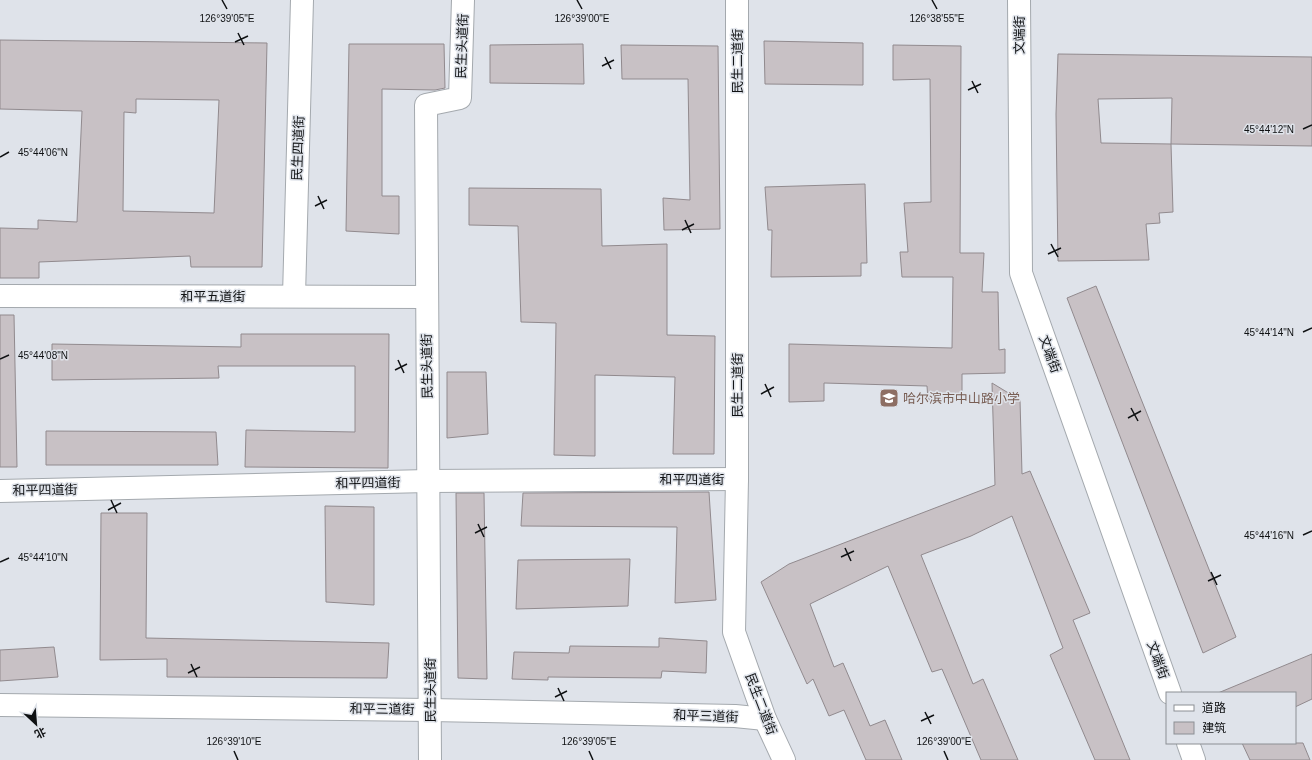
<svg xmlns="http://www.w3.org/2000/svg" width="1312" height="760" font-family="Arial,'Noto Sans SC',sans-serif">
<style>
.building{fill:#c8c1c5;stroke:#918a8e;fill-rule:evenodd}
.lines{fill:none;stroke-linecap:round;stroke-linejoin:round}
.street-casing{stroke:#a4a9ae;stroke-width:24}
.secondary-casing{stroke:#a4a9ae;stroke-width:24}
.street{stroke:#fff;stroke-width:22}
.secondary{stroke:#fff;stroke-width:22}
.ticks{fill:none;stroke:#0f1113;stroke-width:1.5}
.labels{text-anchor:middle;dominant-baseline:central;stroke-width:3;stroke-linejoin:round;paint-order:stroke}
.street-label{font-size:13px;fill:#0f1113;stroke:#dfe3ea}
.education-label{font-size:13px;fill:#785e54;stroke:#dfe3ea;text-anchor:start}
.ticks-label{font-size:10px;text-anchor:middle;fill:#0f1113;stroke:#dfe3ea;stroke-width:3;stroke-linejoin:round;paint-order:stroke}
</style>
<rect width="100%" height="100%" fill="#dfe3ea"/>
<g class="building">
<path d="M0,40l267,3 -5,224h-71l-1,-11 -151,6v16h-39v-50l38,1v-9l39,2 5,-111 -82,-2zM136,99l83,1 -5,113 -91,-2 1,-99 12,1z"/>
<polygon points="764,41 863,43 863,85 765,84"/>
<polygon points="349,44 444,44 445,88 435,90 382,89 382,196 399,196 399,234 346,231"/>
<polygon points="583,44 584,84 490,83 490,45"/>
<polygon points="621,45 718,46 720,229 664,230 663,198 690,200 688,79 622,79"/>
<polygon points="893,45 961,46 960,253 984,253 982,292 998,292 999,350 1005,349 1005,373 962,374 962,399 928,400 927,386 824,383 824,401 789,402 789,344 952,348 953,277 902,277 900,252 908,252 904,203 931,202 930,79 893,80"/>
<path d="M1058,54l254,3v89l-141,-2 2,68 -14,1 1,10 -14,1 3,36 -91,1 -2,-147zM1172,98l-1,46 -70,-1 -3,-44z"/>
<polygon points="865,184 867,263 861,263 861,276 771,277 772,230 768,230 765,187"/>
<polygon points="469,188 601,189 602,246 667,244 667,335 715,336 714,454 673,454 675,377 595,375 595,456 554,455 556,323 521,322 518,226 469,225"/>
<polygon points="1096,286 1236,637 1203,653 1067,298"/>
<polygon points="0,315 14,315 17,467 0,467"/>
<polygon points="241,334 389,334 388,468 245,467 246,430 355,432 355,366 218,366 219,378 52,380 52,344 241,347"/>
<polygon points="447,372 486,372 488,434 447,438"/>
<polygon points="992,383 1020,400 1022,474 1030,471 1090,613 1073,620 1130,760 1095,760 1050,655 1063,648 1012,516 971,536 921,555 973,684 983,679 1018,760 981,760 942,669 932,672 888,566 810,604 834,667 843,663 870,726 885,720 902,760 866,760 844,710 829,716 813,679 807,684 761,582 789,564 995,485"/>
<polygon points="46,431 216,432 218,465 46,465"/>
<polygon points="709,492 716,600 675,603 677,527 521,526 523,493"/>
<polygon points="456,493 484,493 487,679 458,678"/>
<polygon points="325,506 374,507 374,605 326,602"/>
<polygon points="101,513 147,513 146,638 389,643 387,678 167,677 167,659 100,660"/>
<polygon points="630,559 628,606 516,609 518,560"/>
<polygon points="659,638 707,641 706,673 662,671 661,678 548,677 548,680 512,679 514,652 569,653 570,646 659,647"/>
<polygon points="54,647 58,677 0,681 0,650"/>
<polygon points="1312,654 1312,699 1295,707 1295,693 1218,693"/>
<polygon points="1242,743 1303,743 1310,760 1250,760"/>
</g>
<g class="lines">
<defs>
<g id="street">
<polyline points="0,296 426,297"/>
<polyline points="294,296 302,0"/>
<polyline points="0,491 428,481 737,479"/>
<polyline points="0,705 430,710 735,716 765,719"/>
<polyline points="430,760 426,105 460,98 463,0"/>
</g>
<g id="secondary">
<polyline points="737,0 737,479 734,632 765,719 784,760"/>
<polyline points="1019,0 1021,273 1170,693"/>
<polyline points="1188,743 1194,760"/>
</g>
</defs>
<use href="#street" class="street-casing"/>
<use href="#secondary" class="secondary-casing"/>
<use href="#street" class="street"/>
<use href="#secondary" class="secondary"/>
</g>
<path class="ticks" d="M222,0l5,9M577,0l5,9M932,0l5,9M238,33l6,12M235,42l13,-6M605,57l6,12M602,66l12,-6M972,81l6,12M968,90l13,-6M1303,129l9,-4M0,157l9,-5M318,196l6,13M315,206l12,-6M685,220l6,13M682,230l12,-6M1051,244l7,13M1048,254l13,-6M1303,332l9,-4M0,359l9,-4M398,360l6,13M395,370l12,-6M765,384l6,13M761,394l13,-7M1131,408l7,13M1128,418l13,-7M111,500l6,13M108,510l13,-7M478,524l6,13M475,533l12,-6M1303,535l9,-4M845,548l6,13M841,557l13,-6M0,562l9,-4M1211,572l6,13M1208,581l13,-6M191,664l6,13M188,673l12,-6M558,688l6,13M555,697l12,-6M925,712l6,12M921,721l13,-6M234,751l4,9M589,751l4,9M944,751l4,9"/>
<defs>
<symbol id="school-square" viewBox="-11 -11 22 22"><rect x="-9" y="-9" width="18" height="18" rx="4" fill="#8d6e63" stroke="#dfe3ea"/><path d="M0-5L7-2L0 1L-7-2ZM-4 1L0 2.5L4 1V4Q0 6-4 4Z" fill="#fff"/></symbol>
</defs>
<g fill-rule="evenodd">
<use href="#school-square" x="878" y="387" width="22" height="22"/>
</g>
<g class="labels">
<g class="street-label">
<text transform="translate(1019 35) rotate(-90)">文端街</text>
<text transform="translate(462 46) rotate(-88)">民生头道街</text>
<text transform="translate(737 61) rotate(-90)">民生二道街</text>
<text transform="translate(298 148) rotate(-88)">民生四道街</text>
<text x="213" y="296">和平五道街</text>
<text transform="translate(1050 354) rotate(70)">文端街</text>
<text transform="translate(427 366) rotate(-91)">民生头道街</text>
<text transform="translate(737 385) rotate(-90)">民生二道街</text>
<text x="692" y="479">和平四道街</text>
<text transform="translate(368 483) rotate(-1)">和平四道街</text>
<text transform="translate(45 490) rotate(-1)">和平四道街</text>
<text transform="translate(1158 660) rotate(70)">文端街</text>
<text transform="translate(430 690) rotate(-90)">民生头道街</text>
<text transform="translate(761 704) rotate(69)">民生二道街</text>
<text transform="translate(382 709) rotate(1)">和平三道街</text>
<text transform="translate(706 716) rotate(2)">和平三道街</text>
</g>
<g class="education-label">
<text x="903" y="398">哈尔滨市中山路小学</text>
</g>
</g>
<g class="ticks-label">
<text x="937" y="22">126°38'55"E</text>
<text x="227" y="22">126°39'05"E</text>
<text x="582" y="22">126°39'00"E</text>
<text x="1269" y="133">45°44'12"N</text>
<text x="43" y="156">45°44'06"N</text>
<text x="1269" y="336">45°44'14"N</text>
<text x="43" y="359">45°44'08"N</text>
<text x="1269" y="539">45°44'16"N</text>
<text x="43" y="561">45°44'10"N</text>
<text x="234" y="745">126°39'10"E</text>
<text x="589" y="745">126°39'05"E</text>
<text x="944" y="745">126°39'00"E</text>
</g>
<rect x="1166" y="692" width="130" height="52" fill="#dfe3ea" stroke="#8c8f94"/>
<rect x="1174" y="705" width="20" height="6" fill="#ffffff" stroke="#8c8f94"/>
<text x="1202" y="712" font-size="12" fill="#0f1113">道路</text>
<rect x="1174" y="722" width="20" height="12" fill="#c8c1c5" stroke="#8c8f94"/>
<text x="1202" y="732" font-size="12" fill="#0f1113">建筑</text>
<g transform="translate(36 724) rotate(154)" stroke="#dfe3ea" stroke-width="3" paint-order="stroke">
<path d="M0-3L7 15L0 10L-7 15Z" fill="#0f1113"/>
<text y="-6" font-size="11" font-weight="bold" text-anchor="middle" fill="#0f1113">北</text>
</g>
</svg>
